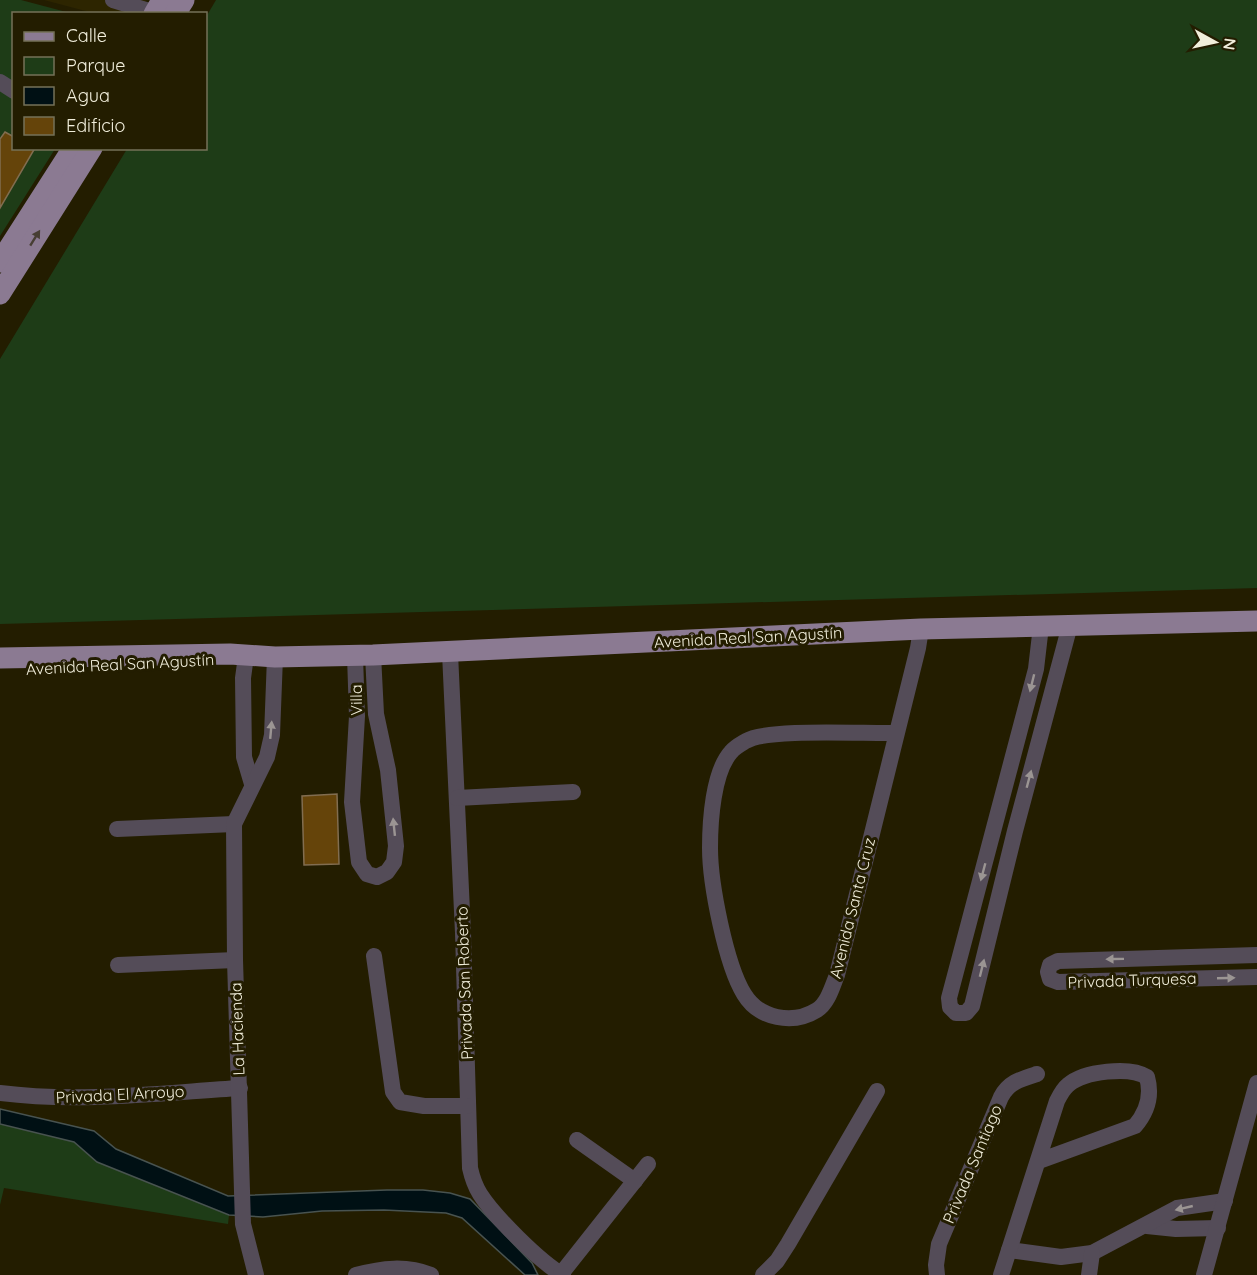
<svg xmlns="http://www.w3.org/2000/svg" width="1257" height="1275" font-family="Quicksand,sans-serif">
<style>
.built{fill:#2d2500}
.green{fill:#1e3c17}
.water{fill:#001014;stroke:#485350;stroke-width:1.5}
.building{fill:#65440a;stroke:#816d50;stroke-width:1.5}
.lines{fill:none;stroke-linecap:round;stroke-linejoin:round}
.minor{stroke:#544c58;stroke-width:16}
.major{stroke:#8b7a92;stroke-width:21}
.oneway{fill:#473e33}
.oneway2{fill:#9b9593}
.labels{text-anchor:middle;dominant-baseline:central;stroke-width:6;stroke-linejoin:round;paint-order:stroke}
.street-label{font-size:16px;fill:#f1eedb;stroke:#231d00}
</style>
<rect width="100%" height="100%" fill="#231d00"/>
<polygon class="built" points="44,0 146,0 138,14 93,13"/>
<g class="green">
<polygon points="0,0 21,0 70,13 14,14 14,148 55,149 0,236"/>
<polygon points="216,0 1257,0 1257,588 0,624 0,359 127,149 206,148 206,17"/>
<polygon points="0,1124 74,1142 97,1162 229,1215 228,1224 4,1188 0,1205"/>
</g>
<polygon class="water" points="0,1109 94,1131 116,1149 228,1196 387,1190 423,1190 450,1193 470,1199 532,1263 538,1275 525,1275 462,1218 446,1213 384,1210 322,1211 263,1217 229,1215 97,1162 74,1142 0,1124"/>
<g class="building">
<polygon points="5,132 14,137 14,148 35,148 0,208 0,139"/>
<polygon points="337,794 339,864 304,865 302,796"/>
</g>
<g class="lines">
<g class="minor">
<polyline points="113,0 159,14"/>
<polyline points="0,82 14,91"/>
<polyline points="1041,626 1036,669 949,998 950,1007 956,1013 966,1013 972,1006 1015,831 1070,625"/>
<path d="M450,653l13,280 7,235c2,9 5,18 10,26 14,22 60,68 83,81"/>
<polyline points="246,656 243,678 244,757 252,784"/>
<polyline points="355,656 357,716 352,802 359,862 367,874 377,877 387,872 394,862 396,846 388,770 376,714 373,655"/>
<path d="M896,733c-29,1 -130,-5 -150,8 -5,3 -11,6 -15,11 -18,20 -21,69 -21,96 0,36 16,117 34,146 15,25 49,31 73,16 11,-7 15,-23 20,-35l81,-327 3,-19"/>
<polyline points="457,798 573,792"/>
<polyline points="117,829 234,824"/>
<polyline points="1257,955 1058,961 1050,965 1048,972 1050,979 1058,982 1257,977"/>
<polyline points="374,956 393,1092 400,1102 424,1106 467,1106"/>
<polyline points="118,965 235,960"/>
<path d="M0,1093c79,10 160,0 240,-5"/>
<polyline points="577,1140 635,1181"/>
<polyline points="1147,1226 1176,1229 1218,1228"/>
<polyline points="1009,1250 1061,1257 1092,1253 1177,1208 1225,1201"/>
<polyline points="561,1274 648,1164"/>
<polyline points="256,1275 243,1224 235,960 234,824 267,757 272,735 275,657"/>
<path d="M356,1275c26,-7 50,-10 75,0"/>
<polyline points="763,1275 777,1261 788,1244 877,1091"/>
<path d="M937,1275l-1,-10 3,-21 62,-147c8,-15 20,-18 36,-23"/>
<path d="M1001,1275l56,-174c3,-6 6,-12 11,-16 16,-14 62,-19 79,-8 5,18 0,35 -12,49l-96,35"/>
<polyline points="1089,1275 1092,1253"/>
<polyline points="1204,1275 1257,1083"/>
</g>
<g class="major">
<polyline points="154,14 162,0"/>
<polyline points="175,14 184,0"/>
<polyline points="0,262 73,148"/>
<polyline points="0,294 92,148"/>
<polyline points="0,658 230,654 275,657 373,655 921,629 1257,621"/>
</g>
</g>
<defs><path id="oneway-solid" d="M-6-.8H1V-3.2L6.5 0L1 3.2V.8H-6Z" transform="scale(1.5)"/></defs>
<use class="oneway" href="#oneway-solid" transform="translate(35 238) rotate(-58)"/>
<g class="oneway2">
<use href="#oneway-solid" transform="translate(1032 683) rotate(104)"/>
<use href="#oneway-solid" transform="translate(271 730) rotate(-85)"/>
<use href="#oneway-solid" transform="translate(1029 779) rotate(-75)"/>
<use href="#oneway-solid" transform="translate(394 827) rotate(-96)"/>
<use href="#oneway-solid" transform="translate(983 872) rotate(105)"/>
<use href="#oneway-solid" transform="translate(1115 959) rotate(179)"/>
<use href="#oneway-solid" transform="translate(982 968) rotate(-76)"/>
<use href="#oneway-solid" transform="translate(1226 978) rotate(-2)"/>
<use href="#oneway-solid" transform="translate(1184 1208) rotate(167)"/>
</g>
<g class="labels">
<g class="street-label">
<text transform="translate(748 637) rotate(-3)">Avenida Real San Agustín</text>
<text transform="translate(120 664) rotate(-3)">Avenida Real San Agustín</text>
<text transform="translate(356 700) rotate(-91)">Villa</text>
<text transform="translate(852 908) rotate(-76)">Avenida Santa Cruz</text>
<text transform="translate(1132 980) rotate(-2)">Privada Turquesa</text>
<text transform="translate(464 983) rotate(-92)">Privada San Roberto</text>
<text transform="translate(237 1029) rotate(-92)">La Hacienda</text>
<text transform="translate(120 1094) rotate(-3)">Privada El Arroyo</text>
<text transform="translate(972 1164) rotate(-67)">Privada Santiago</text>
</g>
</g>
<rect x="12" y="12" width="195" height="138" fill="#231d00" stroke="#757158" stroke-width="1.5"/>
<rect x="24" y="32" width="30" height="9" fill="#8b7a92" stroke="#757158" stroke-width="1.5"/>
<text x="66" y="42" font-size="18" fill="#f1eedb">Calle</text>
<rect x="24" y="57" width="30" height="18" fill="#1e3c17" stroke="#757158" stroke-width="1.5"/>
<text x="66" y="72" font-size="18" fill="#f1eedb">Parque</text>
<rect x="24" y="87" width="30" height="18" fill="#001014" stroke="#757158" stroke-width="1.5"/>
<text x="66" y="102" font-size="18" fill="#f1eedb">Agua</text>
<rect x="24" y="117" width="30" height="18" fill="#65440a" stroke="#757158" stroke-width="1.5"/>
<text x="66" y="132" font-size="18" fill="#f1eedb">Edificio</text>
<g transform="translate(1215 42) rotate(98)" stroke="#231d00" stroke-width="4.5" paint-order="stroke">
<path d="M0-4.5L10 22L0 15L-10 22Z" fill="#f1eedb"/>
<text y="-9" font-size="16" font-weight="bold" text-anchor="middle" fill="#f1eedb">N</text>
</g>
</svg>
